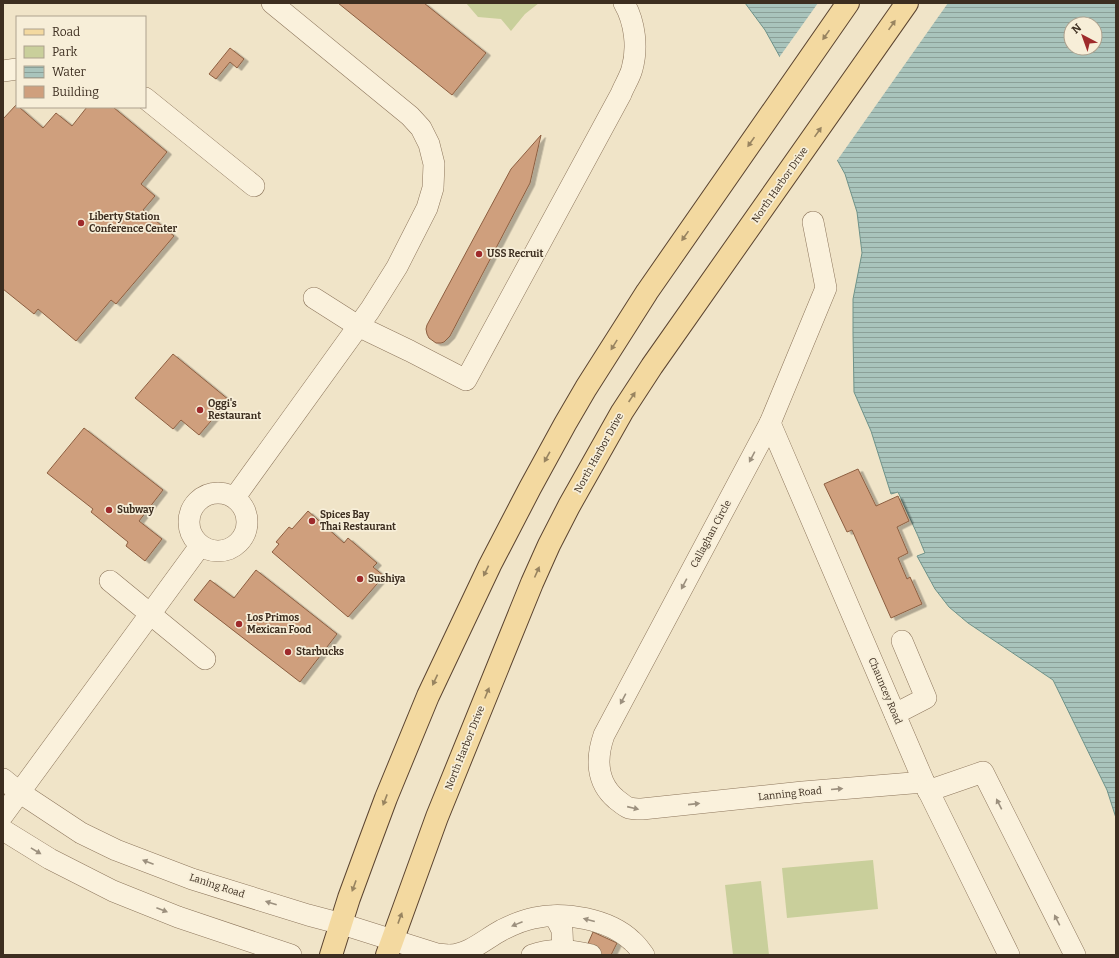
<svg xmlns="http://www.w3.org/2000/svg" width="1119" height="958" font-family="Bitter,serif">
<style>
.green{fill:#c9cf9b}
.water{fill:url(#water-rules);stroke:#6f938a;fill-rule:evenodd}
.pier{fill:#f0e4c8}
.building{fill:#cf9f7d;stroke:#8d5f41;filter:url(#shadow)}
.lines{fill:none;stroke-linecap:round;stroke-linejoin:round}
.minor-casing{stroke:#8d765c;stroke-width:22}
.major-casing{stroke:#5b4430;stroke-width:24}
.minor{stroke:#faf1dc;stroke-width:21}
.major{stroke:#f3d9a0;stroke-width:22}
.oneway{fill:#988460}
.oneway2{fill:#9c907e}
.poi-dot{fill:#9e2a2b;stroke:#f7eed8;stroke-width:1.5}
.labels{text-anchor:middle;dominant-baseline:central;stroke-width:3.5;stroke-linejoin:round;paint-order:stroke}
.street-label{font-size:10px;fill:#3d2e20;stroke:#f7eed8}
.poi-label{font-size:10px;font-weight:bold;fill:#3d2e20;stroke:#f7eed8;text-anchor:start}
</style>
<defs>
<pattern id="water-rules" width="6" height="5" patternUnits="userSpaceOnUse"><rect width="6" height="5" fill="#a9c4bc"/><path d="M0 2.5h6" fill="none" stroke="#8ba098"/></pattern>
<filter id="shadow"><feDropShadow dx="4.5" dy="2.5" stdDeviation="0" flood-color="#0004"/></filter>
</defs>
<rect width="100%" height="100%" fill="#f0e4c8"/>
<g class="green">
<polygon points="466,3 539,3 525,14 511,31 501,19 478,17"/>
<polygon points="873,860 878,909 787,918 782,868"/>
<polygon points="761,881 769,955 733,955 725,885"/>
</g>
<path class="water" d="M745,3h371v815l-9,-28 -54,-110 -85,-57 -19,-16 -14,-18 -18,-33 8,-3 -7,-17 -20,-44 -7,2 -20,-63 -17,-39 -1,-58v-35l9,-46 -5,-41 -12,-38 -80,-144zM1071,24h24v24h-24z"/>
<polygon class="pier" points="818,3 948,3 836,162 778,59"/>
<g class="building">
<polygon points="338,3 424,3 486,53 452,95"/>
<polygon points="230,48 244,59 237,68 230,62 216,79 209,74"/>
<polygon points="16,105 17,107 19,107 43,128 56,113 72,126 87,107 113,107 167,152 141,184 155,196 143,210 174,236 116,304 111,300 76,341 38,309 34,314 3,289 3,119"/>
<polygon points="541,135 530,183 450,336 444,342 441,343 436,343 429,338 427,334 426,329 427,325 511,169"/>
<polygon points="173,354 229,400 199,435 181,420 173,429 135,398"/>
<polygon points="84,428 163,490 139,521 162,539 145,561 126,546 128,542 91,512 93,509 47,473"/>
<polygon points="858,469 876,506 898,496 909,521 897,527 908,553 898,558 907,579 910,577 922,604 891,618 852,530 847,532 824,484"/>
<polygon points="308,511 344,543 348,538 377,563 373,567 384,576 348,617 272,552 279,544 276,542 289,527 292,529"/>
<polygon points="256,570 337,634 300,682 194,600 210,580 234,598"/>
<polygon points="593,932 617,943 611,955 583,955"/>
</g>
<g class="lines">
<defs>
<g id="minor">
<polyline points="3,71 17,69"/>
<polyline points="145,98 254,186"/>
<path d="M813,222l13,66 -56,135 -166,312c-8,23 -8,47 12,64 4,3 8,7 13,9 4,1 9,1 13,1l161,-17 121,-10"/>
<path d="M314,298l44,28 52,25 56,29 155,-286c3,-8 9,-17 11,-25 6,-21 3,-47 -8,-66"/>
<polyline points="770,423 924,782 1009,955"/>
<circle cx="218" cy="522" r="29"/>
<polyline points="235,497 370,310 397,267 427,208 433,188 434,164 429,144 421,128 410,116 272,3"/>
<polyline points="110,581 205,659"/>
<polyline points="895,714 926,698 902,641"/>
<polyline points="3,779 19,792 81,833 116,850 192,879 308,915 342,924 437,954 448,955"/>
<polyline points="928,791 983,772 1075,955"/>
<polyline points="3,815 200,546"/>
<polyline points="3,830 50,859 113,891 178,917 291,955"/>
<polyline points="555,916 562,930 563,955"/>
<path d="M450,955c20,-1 35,-16 52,-25 10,-5 21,-10 32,-12 30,-7 75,1 98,23 5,4 8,9 12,14"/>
<path d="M532,955c19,-7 40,-5 59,0"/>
</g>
<g id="major">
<polyline points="331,955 349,898 367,849 386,798 428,696 490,565 530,488 565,424 586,388 647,292 848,3"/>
<polyline points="387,955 437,817 532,583 549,545 569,506 622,412 652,366 907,3"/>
</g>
</defs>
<use href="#minor" class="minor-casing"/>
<use href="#major" class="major-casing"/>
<use href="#minor" class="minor"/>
<use href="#major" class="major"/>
</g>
<defs><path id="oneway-solid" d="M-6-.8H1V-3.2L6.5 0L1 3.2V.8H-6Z"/></defs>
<g class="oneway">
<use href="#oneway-solid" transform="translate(892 25) rotate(-55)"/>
<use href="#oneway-solid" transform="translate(826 35) rotate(125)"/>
<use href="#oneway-solid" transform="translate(818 132) rotate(-55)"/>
<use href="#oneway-solid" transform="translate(751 142) rotate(125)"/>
<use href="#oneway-solid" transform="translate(685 236) rotate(125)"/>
<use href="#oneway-solid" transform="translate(614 345) rotate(122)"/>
<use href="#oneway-solid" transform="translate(632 397) rotate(-56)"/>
<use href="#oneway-solid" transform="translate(547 457) rotate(119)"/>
<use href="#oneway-solid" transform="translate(486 571) rotate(116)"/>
<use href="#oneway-solid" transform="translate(537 572) rotate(-66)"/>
<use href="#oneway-solid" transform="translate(435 680) rotate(115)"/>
<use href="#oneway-solid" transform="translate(487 693) rotate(-68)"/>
<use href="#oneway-solid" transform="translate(385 800) rotate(111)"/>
<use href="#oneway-solid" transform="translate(354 886) rotate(110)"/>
<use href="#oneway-solid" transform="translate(400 918) rotate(-70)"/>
</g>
<g class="oneway2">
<use href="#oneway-solid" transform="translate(752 457) rotate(118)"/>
<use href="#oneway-solid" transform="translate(684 584) rotate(118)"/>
<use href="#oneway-solid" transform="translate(623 699) rotate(118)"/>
<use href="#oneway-solid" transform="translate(837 789) rotate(-5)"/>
<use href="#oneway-solid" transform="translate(694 804) rotate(-6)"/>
<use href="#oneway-solid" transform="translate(999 804) rotate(-117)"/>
<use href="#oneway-solid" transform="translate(633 808) rotate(13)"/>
<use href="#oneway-solid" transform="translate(36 851) rotate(31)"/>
<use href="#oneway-solid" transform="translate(148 862) rotate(-159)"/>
<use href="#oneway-solid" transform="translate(271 903) rotate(-162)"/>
<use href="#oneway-solid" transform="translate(162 910) rotate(21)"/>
<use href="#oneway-solid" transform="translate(589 920) rotate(-165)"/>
<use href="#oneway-solid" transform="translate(1057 920) rotate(-117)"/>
<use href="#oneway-solid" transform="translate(517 924) rotate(158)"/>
</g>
<g class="poi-dot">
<circle cx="81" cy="223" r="4"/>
<circle cx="479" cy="254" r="4"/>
<circle cx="200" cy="410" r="4"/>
<circle cx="109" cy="510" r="4"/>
<circle cx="312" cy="521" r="4"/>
<circle cx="360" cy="579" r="4"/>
<circle cx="239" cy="624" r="4"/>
<circle cx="288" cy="652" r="4"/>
</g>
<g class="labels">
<g class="street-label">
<text transform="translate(780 185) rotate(-55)">North Harbor Drive</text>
<text transform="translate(599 453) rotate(-61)">North Harbor Drive</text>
<text transform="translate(711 534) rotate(-62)">Callaghan Circle</text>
<text transform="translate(885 691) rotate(67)">Chauncey Road</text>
<text transform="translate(465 748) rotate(-68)">North Harbor Drive</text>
<text transform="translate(790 794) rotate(-6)">Lanning Road</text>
<text transform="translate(217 886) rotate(18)">Laning Road</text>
</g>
<g class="poi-label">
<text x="89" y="217">Liberty Station<tspan x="89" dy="12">Conference Center</tspan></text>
<text x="487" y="254">USS Recruit</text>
<text x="208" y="404">Oggi's<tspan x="208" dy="12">Restaurant</tspan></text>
<text x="117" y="510">Subway</text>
<text x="320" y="515">Spices Bay<tspan x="320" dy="12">Thai Restaurant</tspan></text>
<text x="368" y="579">Sushiya</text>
<text x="247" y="618">Los Primos<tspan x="247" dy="12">Mexican Food</tspan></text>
<text x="296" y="652">Starbucks</text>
</g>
</g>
<rect width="1119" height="958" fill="none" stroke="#3d2e20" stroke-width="8"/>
<rect x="16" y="16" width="130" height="92" fill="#f7eed8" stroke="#ada18e"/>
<rect x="24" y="29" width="20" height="6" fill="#f3d9a0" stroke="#ada18e"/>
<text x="52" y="36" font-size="12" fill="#3d2e20">Road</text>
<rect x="24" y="46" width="20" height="12" fill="#c9cf9b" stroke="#ada18e"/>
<text x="52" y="56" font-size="12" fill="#3d2e20">Park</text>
<rect x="24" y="66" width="20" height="12" fill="url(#water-rules)" stroke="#ada18e"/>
<text x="52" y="76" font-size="12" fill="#3d2e20">Water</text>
<rect x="24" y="86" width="20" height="12" fill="#cf9f7d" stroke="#ada18e"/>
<text x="52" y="96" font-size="12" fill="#3d2e20">Building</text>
<g transform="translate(1083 36) rotate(319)"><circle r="19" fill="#f7eed8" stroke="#ada18e"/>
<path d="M0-3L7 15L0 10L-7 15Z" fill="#9e2a2b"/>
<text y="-6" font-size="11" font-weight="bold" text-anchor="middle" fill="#3d2e20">N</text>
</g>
</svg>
